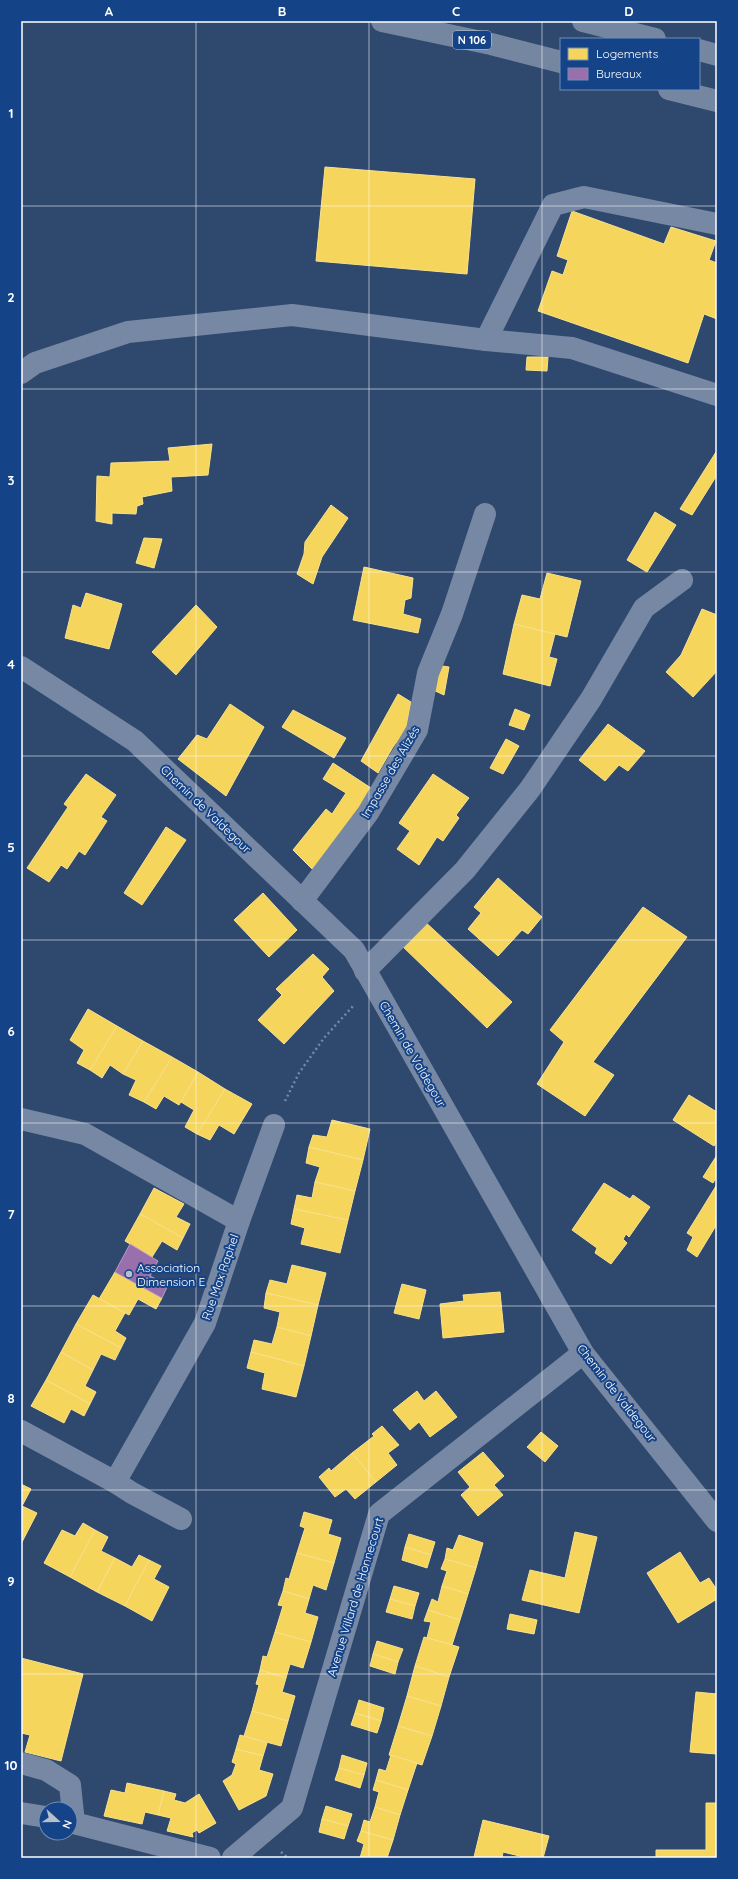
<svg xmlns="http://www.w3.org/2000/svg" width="738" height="1879" font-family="Quicksand,sans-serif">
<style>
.homes{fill:#f6d55c;stroke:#f9e28d}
.offices{fill:#9970ab;stroke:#b89bc4}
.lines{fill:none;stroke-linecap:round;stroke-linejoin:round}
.path{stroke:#7688a3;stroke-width:2.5;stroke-dasharray:2 3;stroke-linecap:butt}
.minor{stroke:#7688a3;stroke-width:22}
.major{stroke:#7586a0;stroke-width:22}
.grid{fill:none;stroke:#fff;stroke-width:1;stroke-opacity:0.55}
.poi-dot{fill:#b6bfcc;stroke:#154387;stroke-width:1.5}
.labels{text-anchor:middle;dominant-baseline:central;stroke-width:4;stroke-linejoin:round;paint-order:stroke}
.shield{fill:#154387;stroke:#b9c7db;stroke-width:1}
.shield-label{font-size:11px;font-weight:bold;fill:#fff}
.street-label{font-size:12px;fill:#fff;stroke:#154387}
.poi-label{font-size:12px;fill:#fff;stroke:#154387;text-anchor:start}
.neatline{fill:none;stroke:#fff;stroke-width:1.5}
.grid-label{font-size:13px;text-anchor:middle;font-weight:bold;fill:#fff}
</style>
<rect width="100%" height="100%" fill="#2f486d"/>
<g class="homes">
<polygon points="325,167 475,179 467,274 316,261"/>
<polygon points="572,211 664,244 671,227 716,241 709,260 717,263 717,319 704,314 688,363 538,311 552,271 563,275 568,260 557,256"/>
<polygon points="527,357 548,357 547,371 526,370"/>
<polygon points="212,444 208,475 171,477 172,491 142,497 143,504 137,506 136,514 112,513 112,524 96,521 97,476 110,477 111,463 170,461 168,448"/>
<polygon points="716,452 717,475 692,515 680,509"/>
<polygon points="331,505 348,518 322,557 313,584 297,574 304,554 305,542"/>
<polygon points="655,512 676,525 647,572 627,560"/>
<polygon points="144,538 162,539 154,568 136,563"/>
<polygon points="364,567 413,578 411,598 405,600 403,614 421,619 418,633 353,620"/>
<polygon points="547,573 581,581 567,637 514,624 522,595 540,599"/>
<polygon points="86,593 122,604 109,649 65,638 73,605 81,608"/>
<polygon points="196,605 217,627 176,675 152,652"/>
<polygon points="702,609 717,615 717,671 693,697 666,672 681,655"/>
<polygon points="514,624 555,634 549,657 557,659 550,686 503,674"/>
<polygon points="436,665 449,667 444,695 431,689"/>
<polygon points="398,694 411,702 406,730 393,747 378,773 361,761"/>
<polygon points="230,704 264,727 226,796 178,759 197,735 207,739"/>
<polygon points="515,709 530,715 524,730 509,725"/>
<polygon points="293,710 346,738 334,758 282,727"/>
<polygon points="608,724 645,751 628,771 619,765 605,781 579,760"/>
<polygon points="506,739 519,746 503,774 490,768"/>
<polygon points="333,763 371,788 362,804 313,870 293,850 326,809 332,814 346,793 323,779"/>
<polygon points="86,774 116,795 101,817 107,821 85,855 79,851 67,869 61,865 49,882 27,868 68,807 64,804"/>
<polygon points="433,774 469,798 456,815 459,818 443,841 437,837 419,865 397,849 410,831 399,823"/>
<polygon points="166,827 186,840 142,905 124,893"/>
<polygon points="498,878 542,917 528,934 522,930 498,956 468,929 481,913 474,907"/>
<polygon points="263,893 297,930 269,957 234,920"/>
<polygon points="643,907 687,937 593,1062 614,1075 585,1116 537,1084 564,1042 550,1030"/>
<polygon points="422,919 512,1002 487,1028 399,943"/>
<polygon points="313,954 329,969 322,977 334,991 284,1044 258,1020 282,995 276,989"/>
<polygon points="88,1009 117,1026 90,1070 77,1063 84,1050 70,1040"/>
<polygon points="117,1026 143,1041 123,1074 110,1065 102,1078 90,1070"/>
<polygon points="143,1041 172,1057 144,1102 129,1095 136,1080 123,1074"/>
<polygon points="172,1057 198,1072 179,1105 164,1096 156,1109 144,1102"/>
<polygon points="198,1072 225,1089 197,1134 185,1127 194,1110 181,1102"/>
<polygon points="225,1089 252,1104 234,1134 219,1125 210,1140 197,1134"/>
<polygon points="689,1095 717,1112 717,1141 714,1146 673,1120"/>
<polygon points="332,1120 370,1129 363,1160 309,1147 313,1135 327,1137"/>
<polygon points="309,1147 363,1160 355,1191 315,1182 320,1167 306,1163"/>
<polygon points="717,1155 717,1176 713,1183 703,1177"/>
<polygon points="315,1182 355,1191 348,1220 294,1209 297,1195 312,1198"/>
<polygon points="604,1183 630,1199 633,1195 650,1207 629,1237 626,1234 623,1239 627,1243 611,1264 595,1253 597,1248 572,1230"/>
<polygon points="716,1186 717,1224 697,1257 687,1250 693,1237 687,1233"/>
<polygon points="154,1188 184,1204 176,1217 190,1224 183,1238 140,1214"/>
<polygon points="294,1209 348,1220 340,1253 301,1244 305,1228 291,1224"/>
<polygon points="140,1214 183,1238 177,1250 162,1241 152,1257 125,1241"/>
<polygon points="292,1265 326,1273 318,1305 266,1293 270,1280 287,1284"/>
<polygon points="115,1272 162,1298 156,1309 138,1299 129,1315 99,1299"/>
<polygon points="402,1284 426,1290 419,1319 394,1313"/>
<polygon points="500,1292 504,1332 443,1338 440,1304 464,1301 463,1295"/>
<polygon points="266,1293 318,1305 311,1336 277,1327 280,1312 264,1308"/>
<polygon points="93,1295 125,1313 115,1331 126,1338 121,1348 76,1324"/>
<polygon points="76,1324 121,1348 115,1360 101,1354 93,1370 61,1352"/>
<polygon points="277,1327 311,1336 304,1366 251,1352 254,1340 272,1344"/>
<polygon points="61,1352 93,1370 85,1386 96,1392 90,1404 46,1380"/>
<polygon points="251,1352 304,1366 296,1397 262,1389 265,1373 247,1368"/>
<polygon points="46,1380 90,1404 84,1416 71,1409 64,1423 31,1406"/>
<polygon points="417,1391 424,1401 436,1391 457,1417 430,1437 419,1422 410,1430 393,1410"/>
<polygon points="382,1426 399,1445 388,1453 397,1465 376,1482 352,1453 374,1436 372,1434"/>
<polygon points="541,1432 558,1446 545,1462 527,1447"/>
<polygon points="483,1452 504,1476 494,1485 503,1495 478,1516 461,1495 470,1487 458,1472"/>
<polygon points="352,1453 376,1482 355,1499 346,1489 335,1497 319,1477 329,1468 331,1471"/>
<polygon points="21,1484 31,1489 22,1506 37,1513 21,1544"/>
<polygon points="304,1512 332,1520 328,1534 341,1538 334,1563 297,1553 305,1528 300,1526"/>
<polygon points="83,1523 95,1530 70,1577 44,1563 62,1530 75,1536"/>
<polygon points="95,1530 108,1537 101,1551 115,1558 97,1592 70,1577"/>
<polygon points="575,1532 597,1537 579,1613 522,1600 530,1570 565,1578"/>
<polygon points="409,1534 435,1542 431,1555 405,1547"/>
<polygon points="459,1535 483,1543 476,1568 445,1559 447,1548 453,1550"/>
<polygon points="405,1547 431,1555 427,1568 402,1560"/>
<polygon points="680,1552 700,1583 709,1578 717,1590 717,1599 678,1623 647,1573"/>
<polygon points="297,1553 334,1563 326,1590 313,1585 309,1599 283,1591 286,1578 289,1579"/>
<polygon points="139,1555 149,1560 125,1606 97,1592 115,1558 132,1567"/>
<polygon points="445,1559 476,1568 468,1594 442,1586 447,1571 441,1569"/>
<polygon points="149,1560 161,1566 154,1579 169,1587 152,1621 125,1606"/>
<polygon points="394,1586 419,1593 415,1606 390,1599"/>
<polygon points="442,1586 468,1594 460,1620 428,1610 432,1599 438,1602"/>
<polygon points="283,1591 309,1599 305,1613 318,1617 311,1642 275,1632 283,1606 278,1605"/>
<polygon points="390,1599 415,1606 412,1619 386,1612"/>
<polygon points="428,1610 460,1620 452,1645 427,1638 431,1622 424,1621"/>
<polygon points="510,1614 537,1620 534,1634 507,1629"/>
<polygon points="275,1632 311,1642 303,1668 290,1664 286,1678 260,1670 263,1656 267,1657"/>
<polygon points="424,1637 459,1647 449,1677 415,1666"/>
<polygon points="377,1641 403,1649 398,1662 373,1654"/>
<polygon points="373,1654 398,1662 395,1674 370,1666"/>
<polygon points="21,1658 83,1674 61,1761 25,1752 30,1735 21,1733"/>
<polygon points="415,1666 449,1677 441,1706 407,1696"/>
<polygon points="260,1670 286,1678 282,1692 295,1696 288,1721 252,1711 259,1685 256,1684"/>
<polygon points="696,1692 717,1694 717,1754 690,1752"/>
<polygon points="407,1696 441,1706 432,1736 398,1726"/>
<polygon points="359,1700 384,1708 381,1721 355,1713"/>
<polygon points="252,1711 288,1721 281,1746 244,1736"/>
<polygon points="355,1713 381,1721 377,1733 351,1725"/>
<polygon points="398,1726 432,1736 422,1765 389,1755"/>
<polygon points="240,1735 267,1743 263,1756 236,1749"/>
<polygon points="236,1749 263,1756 259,1770 273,1774 266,1796 239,1810 223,1781 232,1775 236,1764 232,1762"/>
<polygon points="342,1755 367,1763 364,1775 339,1768"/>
<polygon points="391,1755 417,1763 408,1790 376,1780 379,1769 386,1771"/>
<polygon points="339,1768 364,1775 360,1788 335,1780"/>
<polygon points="376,1780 408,1790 400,1815 375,1807 379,1792 373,1790"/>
<polygon points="127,1783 164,1791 158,1815 145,1812 142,1824 104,1816 111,1790 125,1793"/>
<polygon points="164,1791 176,1794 174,1800 185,1803 199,1794 216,1823 199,1833 197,1830 192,1833 193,1837 167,1831 171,1818 158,1815"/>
<polygon points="706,1803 717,1803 717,1858 656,1858 656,1850 706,1850"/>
<polygon points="326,1806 352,1814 348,1826 322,1819"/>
<polygon points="375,1807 400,1815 393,1840 361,1831 364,1820 370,1822"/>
<polygon points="322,1819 348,1826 344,1839 319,1832"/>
<polygon points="483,1820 549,1836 543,1858 528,1858 503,1852 502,1858 474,1857"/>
<polygon points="361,1831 393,1840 387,1858 360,1858 364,1844 357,1841"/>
</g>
<polygon class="offices" points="130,1244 158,1261 150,1276 168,1285 162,1298 115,1272"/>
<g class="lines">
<g class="path">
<polyline points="285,1101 299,1073 324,1038 354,1005"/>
<polyline points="281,1852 288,1858"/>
</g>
<g class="minor">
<polyline points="486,340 553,205 584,197 717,224"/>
<polyline points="21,373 35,363 128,332 292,315 486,340 572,348 717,395"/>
<polyline points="21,667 135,741 354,950 583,1353 717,1521"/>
<polyline points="302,901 368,813 417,730 428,673 452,614 485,514"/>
<polyline points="365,971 465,870 530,789 591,699 644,608 682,580"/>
<polyline points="21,1119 85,1134 239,1221 205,1323 115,1482 21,1431"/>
<polyline points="239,1221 274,1125"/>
<polyline points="115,1482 132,1493 181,1519"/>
<polyline points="21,1763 46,1770 70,1785 74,1823"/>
<polyline points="21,1813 46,1817"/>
<polyline points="70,1822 210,1858"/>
<polyline points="233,1858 292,1808 379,1514 583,1353"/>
</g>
<g class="major">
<polyline points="382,21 491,44 561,62"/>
<polyline points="583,21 655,39"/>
<polyline points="699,50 717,55"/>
<polyline points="669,89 717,101"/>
</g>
</g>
<path class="grid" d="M196,21v1837M369,21v1837M542,21v1837M21,206h696M21,389h696M21,572h696M21,756h696M21,940h696M21,1123h696M21,1306h696M21,1490h696M21,1674h696"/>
<circle class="poi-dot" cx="129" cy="1274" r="4"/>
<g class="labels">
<rect class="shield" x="453" y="31" width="38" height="18" rx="3"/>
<g class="shield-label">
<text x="472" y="40">N 106</text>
</g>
<g class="street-label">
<text transform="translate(390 772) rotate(-60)">Impasse des Alizés</text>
<text transform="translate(206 809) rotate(44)">Chemin de Valdegour</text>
<text transform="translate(413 1054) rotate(60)">Chemin de Valdegour</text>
<text transform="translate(220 1277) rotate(-71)">Rue Max Raphel</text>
<text transform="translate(617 1393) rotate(52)">Chemin de Valdegour</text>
<text transform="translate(355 1597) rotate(-73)">Avenue Villard de Honnecourt</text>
</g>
<g class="poi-label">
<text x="137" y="1267">Association<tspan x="137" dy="14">Dimension E</tspan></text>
</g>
</g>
<rect width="738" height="1879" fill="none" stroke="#154387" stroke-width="44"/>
<rect x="560" y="38" width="140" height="52" fill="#154387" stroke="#738eb7"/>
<rect x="568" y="48" width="20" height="12" fill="#f6d55c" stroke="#738eb7"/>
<text x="596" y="58" font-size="12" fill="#ffffff">Logements</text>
<rect x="568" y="68" width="20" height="12" fill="#9970ab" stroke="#738eb7"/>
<text x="596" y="78" font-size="12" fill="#ffffff">Bureaux</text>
<g transform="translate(58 1821) rotate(111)"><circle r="19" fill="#154387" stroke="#738eb7"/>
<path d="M0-3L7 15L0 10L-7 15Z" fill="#b6bfcc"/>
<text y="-6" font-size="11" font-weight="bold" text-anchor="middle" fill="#ffffff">N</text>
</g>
<rect x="22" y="22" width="694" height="1835" class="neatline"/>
<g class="grid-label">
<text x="109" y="16">A</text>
<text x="282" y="16">B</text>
<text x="456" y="16">C</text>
<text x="629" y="16">D</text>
<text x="11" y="118">1</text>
<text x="11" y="302">2</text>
<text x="11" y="485">3</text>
<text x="11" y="669">4</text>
<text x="11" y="852">5</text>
<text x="11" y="1036">6</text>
<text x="11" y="1219">7</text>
<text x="11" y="1403">8</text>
<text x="11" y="1586">9</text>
<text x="11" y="1770">10</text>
</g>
</svg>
